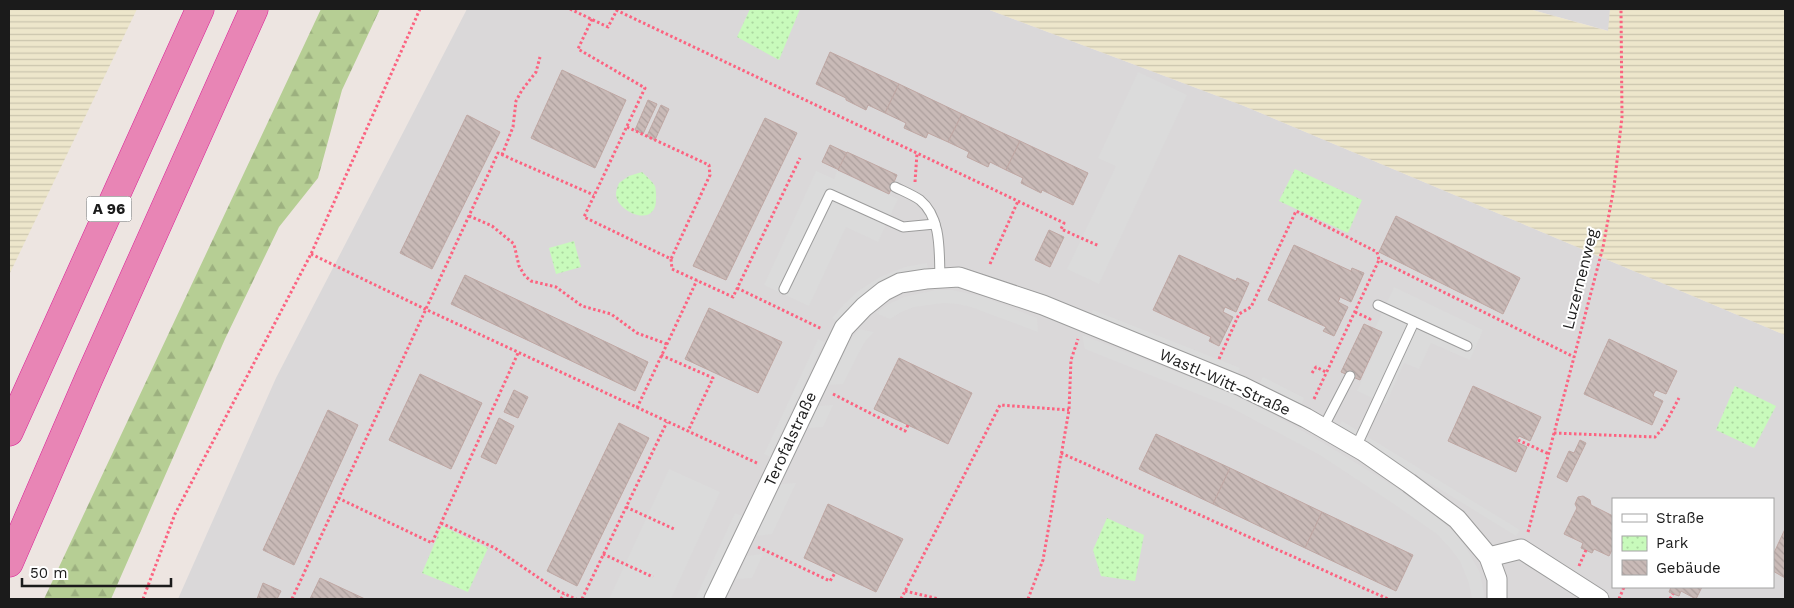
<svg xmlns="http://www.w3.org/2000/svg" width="1794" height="608" font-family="'Work Sans',sans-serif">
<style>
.residential{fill:#dad8d9;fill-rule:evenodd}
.farmland{fill:url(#farmland-rules)}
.forest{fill:url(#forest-firs)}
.park{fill:url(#park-dots)}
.parking{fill:#dbdbdb}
.building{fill:url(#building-back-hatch);stroke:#bfa7a3}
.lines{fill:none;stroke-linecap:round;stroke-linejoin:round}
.lane-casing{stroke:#9c9c9c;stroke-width:11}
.street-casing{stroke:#9c9c9c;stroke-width:21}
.highway-casing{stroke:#d92096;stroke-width:29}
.path{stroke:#fc6380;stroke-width:3;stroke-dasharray:2.5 2.5;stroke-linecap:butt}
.lane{stroke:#fff;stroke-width:9}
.street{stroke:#fff;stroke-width:19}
.highway{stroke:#e885b5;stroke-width:28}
.labels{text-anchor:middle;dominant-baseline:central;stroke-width:4;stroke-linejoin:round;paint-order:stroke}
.shield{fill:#fff;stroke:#5f5f5f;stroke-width:1}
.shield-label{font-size:15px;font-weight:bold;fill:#1b1b1b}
.street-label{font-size:16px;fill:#1b1b1b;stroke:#fff}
</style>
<defs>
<pattern id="farmland-rules" width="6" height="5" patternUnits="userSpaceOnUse" patternTransform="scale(1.25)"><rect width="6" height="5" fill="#ede6cb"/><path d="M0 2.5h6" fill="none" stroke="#cbc5ae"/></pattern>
<pattern id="forest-firs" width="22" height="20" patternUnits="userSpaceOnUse" patternTransform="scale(1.25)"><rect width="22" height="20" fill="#b6ce94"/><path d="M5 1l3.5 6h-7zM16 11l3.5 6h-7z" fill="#9cb07f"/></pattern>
<pattern id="park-dots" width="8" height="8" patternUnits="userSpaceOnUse" patternTransform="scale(1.25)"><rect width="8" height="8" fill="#c8fabb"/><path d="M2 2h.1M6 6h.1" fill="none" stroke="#abd6a0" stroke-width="1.8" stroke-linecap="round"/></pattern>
<pattern id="building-back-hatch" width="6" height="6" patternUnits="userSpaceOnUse" patternTransform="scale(1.25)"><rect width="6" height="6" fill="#c9bab7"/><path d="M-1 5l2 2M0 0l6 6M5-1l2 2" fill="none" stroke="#ac9f9d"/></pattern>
</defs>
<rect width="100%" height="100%" fill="#ede5e1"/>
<g class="residential">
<path d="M467,9h520l257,97 541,229v264h-1607l98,-221zM1613,499h160v88h-160z"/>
<polygon points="1529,9 1610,9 1609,31"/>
</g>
<g class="farmland">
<polygon points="9,9 137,9 9,275"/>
<polygon points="987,9 1529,9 1608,31 1610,9 1785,9 1785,335 1244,106"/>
</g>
<polygon class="forest" points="321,9 380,9 342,90 318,178 279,227 225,339 111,599 44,599"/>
<g class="park">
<polygon points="750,9 800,9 779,60 737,37"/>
<polygon points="1295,169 1362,200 1348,233 1279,201"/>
<path d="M642,172c4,4 10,9 13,14 1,3 1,9 1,12 1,32 -40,14 -40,-4 0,-4 2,-8 3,-11l10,-7z"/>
<polygon points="574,241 581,267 556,274 549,248"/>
<polygon points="1735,386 1776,406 1754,448 1716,430"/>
<polygon points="1107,518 1144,535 1135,581 1101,576 1093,550"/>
<polygon points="442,526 488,548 468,592 422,573"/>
</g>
<g class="parking">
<polygon points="1138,72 1187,95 1099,284 1067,269 1116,166 1098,158"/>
<polygon points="816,171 834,179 837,171 898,199 878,242 846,227 809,306 764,285"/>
<polygon points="927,263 928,269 907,273 882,283 862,296 849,308 837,322 832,318 844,304 858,291 880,277 905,267"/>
<polygon points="1394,287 1483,330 1470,360 1431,343 1419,369 1404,363 1386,404 1357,391 1383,332 1375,328"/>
<polygon points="936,290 952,290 983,297 1037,318 1038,332 971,307 958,304 943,303 914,307 901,312 890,319 876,313 889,304 904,297"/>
<polygon points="1093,310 1240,368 1238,373 1091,316"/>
<polygon points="859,329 874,332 864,343 843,384 828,385 849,342"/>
<polygon points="1082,335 1230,393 1269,412 1325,444 1395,487 1440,520 1456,534 1467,549 1480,573 1485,599 1472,599 1469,583 1460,561 1450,548 1437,534 1391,502 1320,455 1230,407 1085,349"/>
<polygon points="818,339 824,342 770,457 764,454"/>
<polygon points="1263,377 1304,398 1301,405 1260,383"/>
<polygon points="833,405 823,427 807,428 818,406"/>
<polygon points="1342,421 1520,530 1516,536 1339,427"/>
<polygon points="669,469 720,492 671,599 609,599"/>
<polygon points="796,483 772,534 756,536 781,484"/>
<polygon points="735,513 742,516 703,599 695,599"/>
<polygon points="763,554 752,578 736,579 747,556"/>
</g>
<g class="building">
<polygon points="830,52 899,84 885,113 868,105 866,110 846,100 846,98 816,84"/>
<polygon points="562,70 626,100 595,168 531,138"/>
<polygon points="899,84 962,114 948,142 928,133 926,138 904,128 906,123 885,113"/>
<polygon points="648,100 657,104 643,134 635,130"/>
<polygon points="661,105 669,109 655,140 647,136"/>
<polygon points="962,114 1020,141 1006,170 990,162 988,167 967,157 969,152 948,142"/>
<polygon points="467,115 500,132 432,269 400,253"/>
<polygon points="765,118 797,133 726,280 693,266"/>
<polygon points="1020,141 1088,173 1073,205 1042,190 1041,193 1021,183 1023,178 1006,170"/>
<polygon points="830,145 847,153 839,170 822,162"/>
<polygon points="847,152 897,175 889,194 838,170"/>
<polygon points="1396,216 1520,278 1503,314 1379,252"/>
<polygon points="1049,230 1064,237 1050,267 1035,260"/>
<polygon points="1294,245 1351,271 1352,268 1364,273 1351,302 1340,297 1339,300 1338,302 1348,307 1334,336 1323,331 1326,327 1268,300"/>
<polygon points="1179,255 1236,281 1237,278 1249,283 1236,312 1225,307 1223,312 1233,317 1219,346 1209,341 1211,337 1153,310"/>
<polygon points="465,275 648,362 635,391 451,304"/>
<polygon points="709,308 782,342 758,393 685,359"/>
<polygon points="1364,324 1382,332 1360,380 1341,372"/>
<polygon points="1609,339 1677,371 1666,394 1656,390 1654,393 1653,396 1663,401 1652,425 1584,394"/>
<polygon points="899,358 972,393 948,444 874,409"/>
<polygon points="420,374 482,403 451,469 389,440"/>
<polygon points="1473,386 1541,417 1530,441 1519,436 1516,442 1527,447 1516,472 1448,441"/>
<polygon points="514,390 528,397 518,418 504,412"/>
<polygon points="328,410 358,425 294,565 263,550"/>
<polygon points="499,418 514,426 496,464 481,457"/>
<polygon points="619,423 649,438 577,586 547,571"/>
<polygon points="1156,434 1230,468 1213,504 1139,469"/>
<polygon points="1580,440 1586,443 1567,482 1557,477 1569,451 1574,453"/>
<polygon points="1230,468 1322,512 1305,548 1213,504"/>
<polygon points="1583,496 1590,500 1591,505 1613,516 1613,548 1609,556 1594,549 1592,553 1581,548 1583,543 1564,534 1577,508 1575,504 1578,497"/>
<polygon points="828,504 903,539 876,592 804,558"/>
<polygon points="1322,512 1413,555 1396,591 1305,548"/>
<polygon points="1785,529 1785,578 1773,571 1773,555"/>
<polygon points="320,578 365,599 310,599"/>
<polygon points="263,583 281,591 277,599 257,599"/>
<polygon points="1671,587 1702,587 1696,599 1681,591 1679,596 1673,594 1669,592"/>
</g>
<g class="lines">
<defs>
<g id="lane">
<path d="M895,187c8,4 18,8 25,13 22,18 19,53 20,78"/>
<polyline points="784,289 830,194 903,227 935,224"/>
<polyline points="1378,305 1467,346"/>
<polyline points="1323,428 1350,376"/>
<polyline points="1356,447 1414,322"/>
</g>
<g id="street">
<polyline points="1489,557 1521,549 1599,599"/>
<polyline points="714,599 844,328 864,307 884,291 900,283 926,279 959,277 1043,305 1241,386 1306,418 1363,451 1409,483 1457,519 1489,557 1497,579 1497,599"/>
</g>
<g id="highway">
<polyline points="9,432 200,9"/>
<polyline points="9,563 89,378 254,9"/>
</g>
</defs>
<use href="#lane" class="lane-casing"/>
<use href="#street" class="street-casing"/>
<use href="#highway" class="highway-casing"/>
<g class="path">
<polyline points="570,9 608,27 617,10"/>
<polyline points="616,10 1064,223 1061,229 1099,246"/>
<polyline points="592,19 578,49 645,88 584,217 671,259 672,269 733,297 800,158"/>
<polyline points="627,127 709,165 710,175 671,259"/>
<polyline points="502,155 513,127 516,101 522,90 536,72 540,57"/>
<polyline points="915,182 917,153"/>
<polyline points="469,216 492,226 514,244 519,266 525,276 531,281 556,287 582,306 611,314 637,333 667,344"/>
<polyline points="311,254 425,309 759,464"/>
<polyline points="990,264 1018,201"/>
<polyline points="737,288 822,329"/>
<polyline points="1355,312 1370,319 1371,317"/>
<polyline points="661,355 713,378 688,431"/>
<polyline points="1219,359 1239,314 1251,307 1296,211 1377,252 1379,260 1574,357"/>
<polyline points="1312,373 1316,367 1326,372"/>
<polyline points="833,394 905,431 908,425"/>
<polyline points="1314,399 1379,260"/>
<polyline points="637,408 697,280"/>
<polyline points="1554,433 1655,437 1663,428 1679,398"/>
<polyline points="1518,440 1549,454"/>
<polyline points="1061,453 1388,599"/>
<polyline points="338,498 432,543 518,353"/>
<polyline points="626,507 674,529"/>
<polyline points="441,523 495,548 558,591 576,599"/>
<polyline points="1528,532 1603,247 1614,187 1622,117 1621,9"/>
<polyline points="758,547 830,581 835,573"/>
<polyline points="603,554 653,577"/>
<polyline points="1579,566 1586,550"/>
<polyline points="905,591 939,599"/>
<polyline points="143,599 175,514 311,254 420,9"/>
<polyline points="292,599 498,153 594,195"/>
<polyline points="561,599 564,594"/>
<polyline points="582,599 667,422"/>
<polyline points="901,599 1000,405 1069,410"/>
<polyline points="1028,599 1043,560 1069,410 1071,360 1078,339"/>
<polyline points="1619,599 1624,587"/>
<polyline points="1670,599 1673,594"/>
</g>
<use href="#lane" class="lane"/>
<use href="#street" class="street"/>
<use href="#highway" class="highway"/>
</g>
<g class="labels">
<rect class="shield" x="86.5" y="196.5" width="45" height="25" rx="4"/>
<g class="shield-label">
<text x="109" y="209">A 96</text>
</g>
<g class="street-label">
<text transform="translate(1580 279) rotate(-76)">Luzernenweg</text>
<text transform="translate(1225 382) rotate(24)">Wastl-Witt-Straße</text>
<text transform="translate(790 439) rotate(-65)">Terofalstraße</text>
</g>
</g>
<rect width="1794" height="608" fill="none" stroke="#1b1b1b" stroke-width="20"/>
<rect x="1612" y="498" width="162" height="90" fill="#ffffff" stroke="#a4a4a4"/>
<rect x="1622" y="514" width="25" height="8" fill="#ffffff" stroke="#a4a4a4"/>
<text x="1656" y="523" font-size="15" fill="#1b1b1b">Straße</text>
<rect x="1622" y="536" width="25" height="15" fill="url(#park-dots)" stroke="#a4a4a4"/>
<text x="1656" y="548" font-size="15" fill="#1b1b1b">Park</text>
<rect x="1622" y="560" width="25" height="15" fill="url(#building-back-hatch)" stroke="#a4a4a4"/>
<text x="1656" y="573" font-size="15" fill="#1b1b1b">Gebäude</text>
<path d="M22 578v8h149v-8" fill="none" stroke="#1b1b1b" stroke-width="2.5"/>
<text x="30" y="578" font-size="15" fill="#1b1b1b" stroke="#ffffff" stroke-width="4" paint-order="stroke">50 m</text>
</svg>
